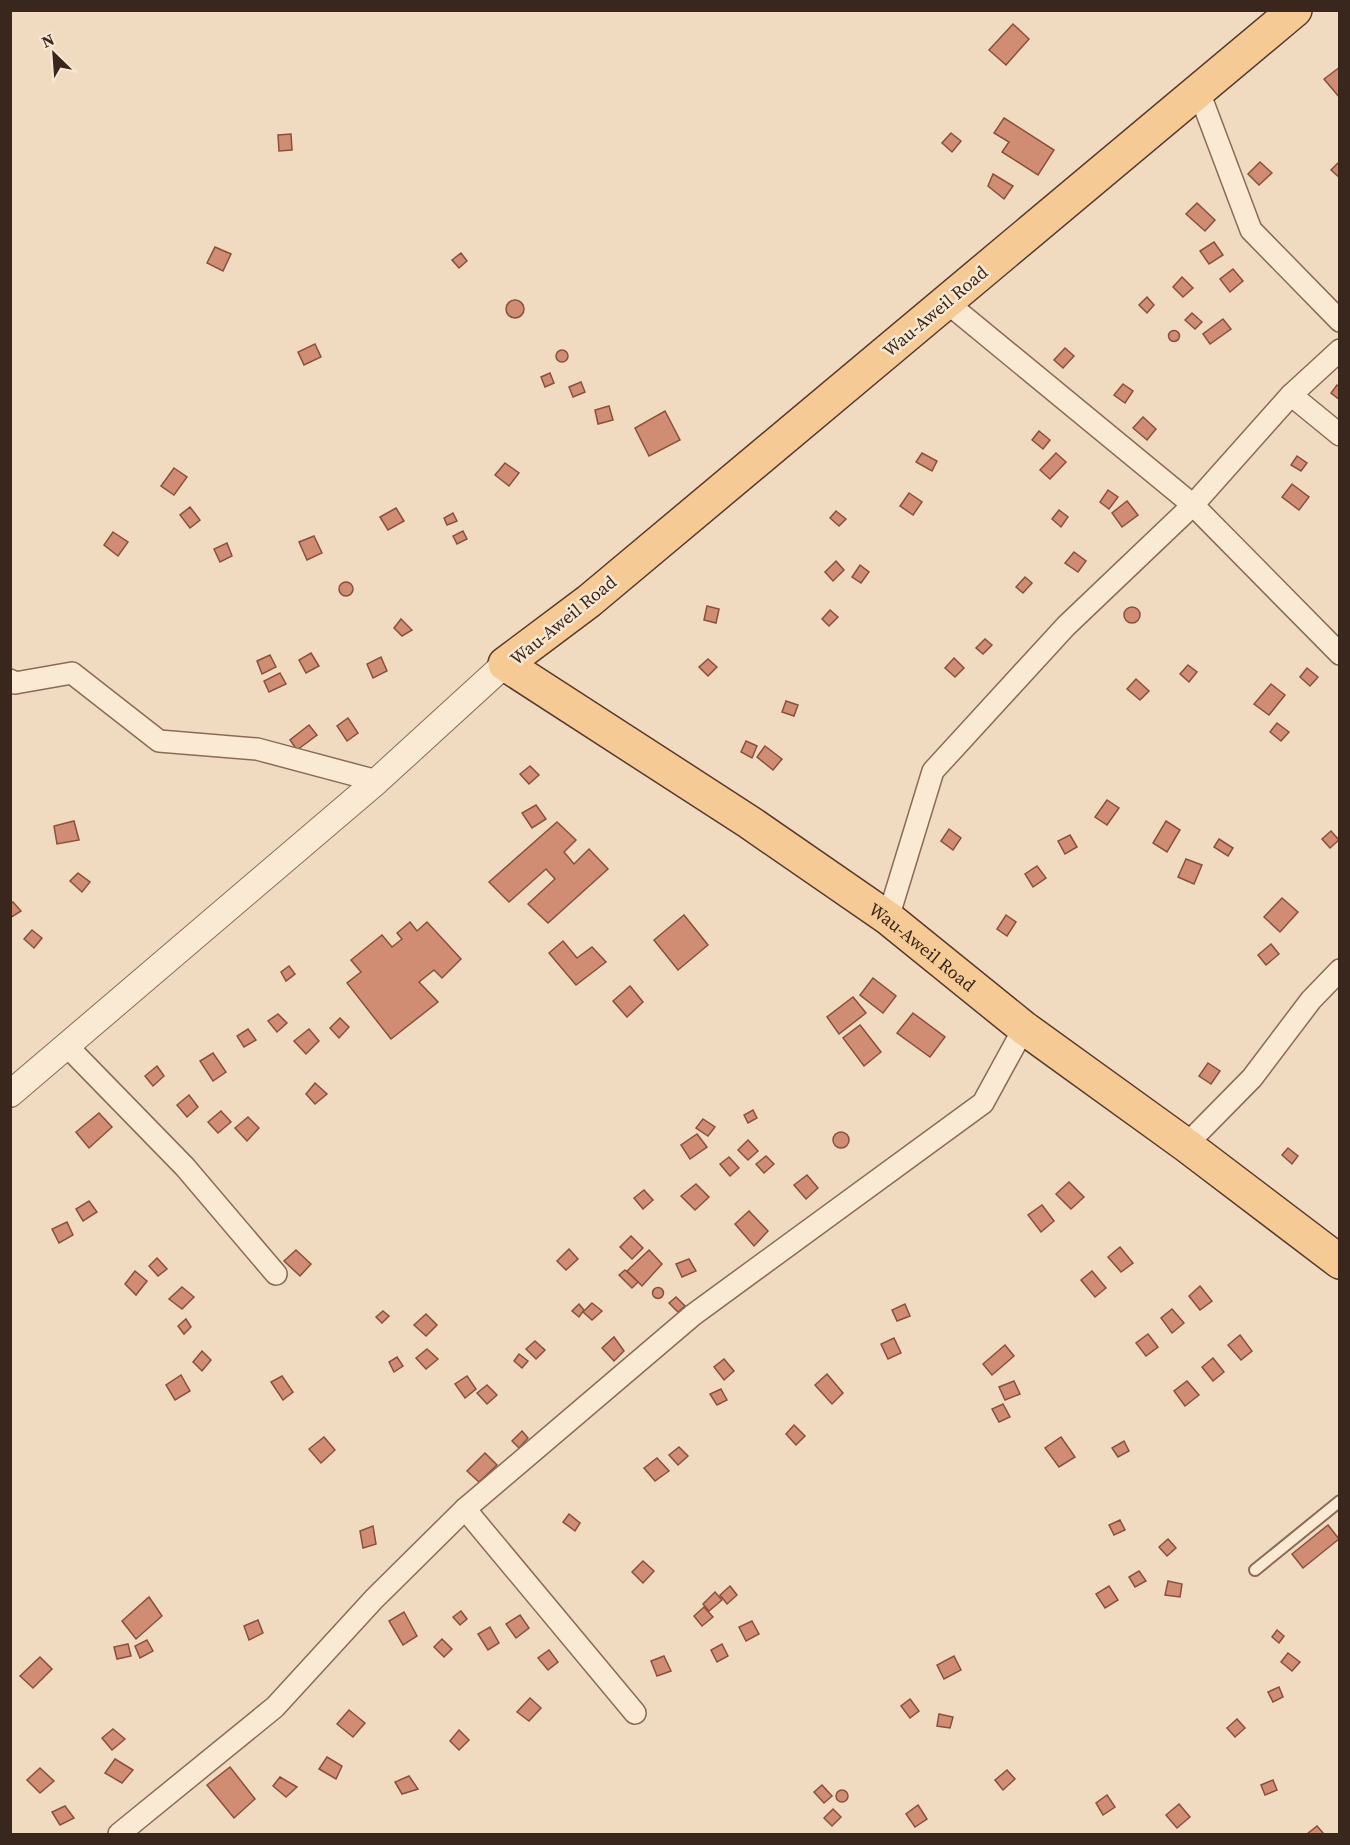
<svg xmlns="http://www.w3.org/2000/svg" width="1350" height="1845" font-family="'Source Serif 4',serif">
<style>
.building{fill:#d08d74;stroke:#8a503c;stroke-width:1.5}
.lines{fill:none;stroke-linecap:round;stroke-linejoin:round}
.service-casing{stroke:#8a6b57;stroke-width:14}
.minor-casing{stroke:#8a6b57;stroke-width:24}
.tertiary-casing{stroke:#8a6b57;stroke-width:28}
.primary-casing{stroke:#573a2c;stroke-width:36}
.service{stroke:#fae9d3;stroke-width:10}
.minor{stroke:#fae9d3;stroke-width:21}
.tertiary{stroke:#fae9d3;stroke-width:26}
.primary{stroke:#f6ca95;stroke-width:33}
.labels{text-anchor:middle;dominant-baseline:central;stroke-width:5;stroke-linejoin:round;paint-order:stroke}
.street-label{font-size:18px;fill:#39261c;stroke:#f7e6d0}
</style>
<rect width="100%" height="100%" fill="#f0dbc0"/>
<g class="building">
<polygon points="1013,24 1029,39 1006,65 989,50"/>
<polygon points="1340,67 1340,98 1324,79"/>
<polygon points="1004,118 1054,150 1038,175 1002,152 1009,142 994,133"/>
<polygon points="951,133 961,141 952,152 942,143"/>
<polygon points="291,134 292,150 279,151 278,135"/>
<polygon points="1340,161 1340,178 1331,170"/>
<polygon points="1260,162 1272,173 1259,185 1248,174"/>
<polygon points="993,174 1013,186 1004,199 988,186"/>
<polygon points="1197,203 1215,220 1205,231 1186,214"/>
<polygon points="1214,242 1223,255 1209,264 1200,251"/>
<polygon points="215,247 231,254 223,271 207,263"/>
<polygon points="461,253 467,261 459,268 452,260"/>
<polygon points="1233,269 1243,281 1230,292 1220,279"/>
<polygon points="1182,277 1193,288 1183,297 1173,287"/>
<polygon points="1147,297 1154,305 1147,313 1139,305"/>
<circle cx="515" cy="309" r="9"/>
<polygon points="1192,313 1202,322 1195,329 1185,320"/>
<polygon points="1223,319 1231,329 1210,344 1203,334"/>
<circle cx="1174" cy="336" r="5.5"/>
<polygon points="315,344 321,357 304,365 298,352"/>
<polygon points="1065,348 1074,356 1063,368 1054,360"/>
<circle cx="562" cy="356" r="6"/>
<polygon points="550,373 554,383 545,387 541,377"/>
<polygon points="581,382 585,392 573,397 569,387"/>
<polygon points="1123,384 1133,391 1125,403 1114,395"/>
<polygon points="1337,385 1340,387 1340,400 1331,393"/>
<polygon points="609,406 613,420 598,424 595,410"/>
<polygon points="665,411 680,440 649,456 635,428"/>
<polygon points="1143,417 1156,429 1147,440 1133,428"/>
<polygon points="1039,431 1050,440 1043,449 1032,440"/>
<polygon points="922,453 937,461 932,471 916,462"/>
<polygon points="1056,453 1066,462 1050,479 1040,470"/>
<polygon points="1297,456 1307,463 1301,471 1291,465"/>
<polygon points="505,463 519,473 509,486 495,475"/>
<polygon points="174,468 187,477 174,495 161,486"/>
<polygon points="1292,484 1309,497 1299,510 1282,497"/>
<polygon points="1108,490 1118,497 1109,509 1100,502"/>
<polygon points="909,493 922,502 913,515 900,506"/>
<polygon points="1127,501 1138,515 1122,527 1112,513"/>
<polygon points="190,507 200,520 190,528 180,515"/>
<polygon points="396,508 404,521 388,530 380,517"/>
<polygon points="1059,510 1068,517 1061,527 1052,519"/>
<polygon points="836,511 846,519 839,526 830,518"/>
<polygon points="453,513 457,521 447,525 444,518"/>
<polygon points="463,531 467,539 457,544 453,536"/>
<polygon points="113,532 128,542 118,556 104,545"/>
<polygon points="314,536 322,553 307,560 299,542"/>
<polygon points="227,543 232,556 220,562 214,549"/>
<polygon points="1074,552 1086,561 1078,572 1065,563"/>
<polygon points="836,561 844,570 833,581 825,572"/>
<polygon points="860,565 869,572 861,583 852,577"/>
<polygon points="1025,577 1032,583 1023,593 1016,587"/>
<circle cx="346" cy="589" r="7"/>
<polygon points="707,606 719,609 716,623 704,620"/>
<circle cx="1132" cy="615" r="8"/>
<polygon points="830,610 838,617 829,626 822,619"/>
<polygon points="401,619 412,630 402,636 394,628"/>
<polygon points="985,639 992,645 983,654 976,648"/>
<polygon points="311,653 319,666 306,673 299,660"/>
<polygon points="270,655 276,667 262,674 257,661"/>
<polygon points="381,657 387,671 373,678 367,664"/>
<polygon points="954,658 964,668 955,677 945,668"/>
<polygon points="708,659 717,667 708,676 699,667"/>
<polygon points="1188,665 1197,672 1189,682 1180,674"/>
<polygon points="1307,668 1318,677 1310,686 1300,677"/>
<polygon points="280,673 286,684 269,692 264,681"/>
<polygon points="1136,679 1149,691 1140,700 1127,689"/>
<polygon points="1271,684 1285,695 1269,715 1254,704"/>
<polygon points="786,701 798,705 794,716 782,712"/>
<polygon points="348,718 358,733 347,741 337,726"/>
<polygon points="1277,723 1289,732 1281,741 1270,732"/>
<polygon points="309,725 317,735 297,750 290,740"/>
<polygon points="746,741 757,746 752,758 741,752"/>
<polygon points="765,746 782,759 773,770 757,757"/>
<polygon points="530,766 539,775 529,784 520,774"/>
<polygon points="1107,800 1119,808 1107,825 1095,817"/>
<polygon points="536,805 546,819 532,828 522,813"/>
<polygon points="74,821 79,840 57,844 54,826"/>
<polygon points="1166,821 1180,830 1167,852 1153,843"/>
<polygon points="557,822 576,840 564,852 574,864 589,849 608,869 548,923 528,904 555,879 546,869 509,902 489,882"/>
<polygon points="949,829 961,838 953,850 941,841"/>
<polygon points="1331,831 1339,840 1330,848 1322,839"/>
<polygon points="1070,835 1077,847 1065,854 1058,841"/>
<polygon points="1219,839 1233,848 1228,856 1214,847"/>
<polygon points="1186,859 1202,865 1194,884 1178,877"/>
<polygon points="1037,866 1046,878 1033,887 1025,874"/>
<polygon points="78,873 90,882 82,892 70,881"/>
<polygon points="1282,898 1298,912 1280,932 1264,917"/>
<polygon points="13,902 21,911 10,918 10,904"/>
<polygon points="684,915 708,945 678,970 654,940"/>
<polygon points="1006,915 1016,922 1007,936 997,929"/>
<polygon points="410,922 417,931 427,922 461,959 442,978 434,970 419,982 438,1002 391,1039 347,983 361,972 351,960 382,935 392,947 402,939 397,933"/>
<polygon points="32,930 42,938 34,948 24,939"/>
<polygon points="563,941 577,958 592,947 606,962 576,985 549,953"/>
<polygon points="1271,944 1279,954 1266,965 1258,955"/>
<polygon points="289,966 295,974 286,981 281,972"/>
<polygon points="873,978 896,996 883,1013 860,995"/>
<polygon points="630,986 643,1002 627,1017 613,1001"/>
<polygon points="853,997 866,1013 839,1034 827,1017"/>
<polygon points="913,1013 945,1037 930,1057 897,1033"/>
<polygon points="278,1014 287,1023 277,1032 268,1021"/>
<polygon points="340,1018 349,1027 339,1038 330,1028"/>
<polygon points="860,1025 881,1052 864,1066 843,1038"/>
<polygon points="248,1029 256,1040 244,1047 237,1036"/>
<polygon points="309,1029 319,1041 306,1054 294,1041"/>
<polygon points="213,1053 226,1072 213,1081 200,1061"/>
<polygon points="1208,1063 1220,1071 1211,1084 1199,1076"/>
<polygon points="157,1066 164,1076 153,1086 145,1076"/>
<polygon points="315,1083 327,1094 315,1104 306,1094"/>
<polygon points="189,1095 198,1107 187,1117 177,1105"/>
<polygon points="753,1110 757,1118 748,1123 744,1115"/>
<polygon points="221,1111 231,1122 218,1133 208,1122"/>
<polygon points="99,1113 112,1127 89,1148 76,1132"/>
<polygon points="248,1117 259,1128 247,1141 235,1128"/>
<polygon points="703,1119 715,1127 708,1136 696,1128"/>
<circle cx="841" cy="1140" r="8"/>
<polygon points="697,1134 707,1147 690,1159 681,1145"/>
<polygon points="748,1140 758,1151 748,1160 738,1150"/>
<polygon points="1288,1148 1298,1156 1292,1164 1282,1155"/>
<polygon points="766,1156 774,1164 764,1173 756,1164"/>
<polygon points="729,1157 739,1168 730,1176 720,1164"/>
<polygon points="807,1175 818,1188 806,1199 794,1185"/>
<polygon points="1069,1182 1084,1197 1071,1209 1056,1194"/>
<polygon points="696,1184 709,1197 695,1210 681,1196"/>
<polygon points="644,1190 653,1200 643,1209 634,1198"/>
<polygon points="89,1201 97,1212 83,1221 76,1209"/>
<polygon points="1042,1205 1054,1221 1041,1232 1028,1215"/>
<polygon points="749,1211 768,1231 754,1246 735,1224"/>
<polygon points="67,1222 73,1235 59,1243 52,1229"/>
<polygon points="631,1236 643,1248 632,1259 620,1247"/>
<polygon points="1120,1247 1133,1263 1121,1272 1108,1257"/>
<polygon points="569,1249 578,1259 566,1270 557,1261"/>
<polygon points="296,1250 311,1264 300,1276 284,1261"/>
<polygon points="649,1250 662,1264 642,1286 627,1271"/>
<polygon points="157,1258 167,1269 158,1276 149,1266"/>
<polygon points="689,1259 696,1271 682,1277 676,1264"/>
<polygon points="625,1270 638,1282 632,1288 619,1275"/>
<polygon points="135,1271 147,1281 136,1295 125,1284"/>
<polygon points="1092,1271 1106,1288 1095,1297 1081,1280"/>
<polygon points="1200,1286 1212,1301 1200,1310 1189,1296"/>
<polygon points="182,1287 194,1297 182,1309 169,1299"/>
<circle cx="658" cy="1293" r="5.5"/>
<polygon points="676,1297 685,1306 678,1312 669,1303"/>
<polygon points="592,1303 602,1311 592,1320 583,1312"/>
<polygon points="579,1304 584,1310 579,1317 572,1311"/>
<polygon points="905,1304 910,1316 897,1321 892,1310"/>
<polygon points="1172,1309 1184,1323 1172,1333 1161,1318"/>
<polygon points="383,1311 389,1316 382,1323 376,1317"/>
<polygon points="426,1314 437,1325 426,1336 414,1325"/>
<polygon points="186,1319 191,1327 184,1334 178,1326"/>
<polygon points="1148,1334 1158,1347 1146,1356 1136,1343"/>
<polygon points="1240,1335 1252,1351 1241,1360 1228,1345"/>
<polygon points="614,1337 624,1351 614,1361 602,1348"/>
<polygon points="894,1338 901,1353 888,1359 881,1344"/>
<polygon points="535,1341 545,1350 536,1359 526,1349"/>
<polygon points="1005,1345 1014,1356 992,1375 983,1364"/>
<polygon points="427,1349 438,1359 426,1369 416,1358"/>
<polygon points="202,1351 211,1360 202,1371 193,1362"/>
<polygon points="519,1354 528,1361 522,1368 514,1361"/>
<polygon points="397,1357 403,1366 394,1372 389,1362"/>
<polygon points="1213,1358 1224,1372 1213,1381 1202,1367"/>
<polygon points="724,1359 734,1371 724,1380 714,1367"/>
<polygon points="827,1374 843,1393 832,1404 815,1385"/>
<polygon points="181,1375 190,1391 175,1400 166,1385"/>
<polygon points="282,1376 293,1392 283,1400 271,1382"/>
<polygon points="467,1376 476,1389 465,1398 455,1384"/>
<polygon points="1014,1381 1020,1394 1005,1400 999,1387"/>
<polygon points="1187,1381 1199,1395 1185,1406 1174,1391"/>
<polygon points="487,1385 497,1395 487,1404 477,1393"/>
<polygon points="721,1389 727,1400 717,1405 710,1394"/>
<polygon points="1003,1404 1010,1417 999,1422 992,1409"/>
<polygon points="794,1425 805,1436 796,1445 786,1434"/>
<polygon points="522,1431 528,1438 519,1448 512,1441"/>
<polygon points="324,1437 335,1450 321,1463 309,1449"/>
<polygon points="1061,1437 1075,1457 1059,1467 1045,1448"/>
<polygon points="1124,1441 1129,1451 1118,1457 1112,1448"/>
<polygon points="679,1447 688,1456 678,1465 669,1455"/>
<polygon points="485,1453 497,1465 479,1482 467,1471"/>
<polygon points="657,1458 669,1471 655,1481 644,1468"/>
<polygon points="569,1514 580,1523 575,1531 563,1522"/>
<polygon points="1120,1520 1125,1530 1114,1535 1109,1525"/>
<polygon points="1328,1525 1339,1539 1303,1568 1292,1554"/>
<polygon points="373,1526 376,1544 363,1548 360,1531"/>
<polygon points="1168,1539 1176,1548 1167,1556 1159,1547"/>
<polygon points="643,1561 654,1571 643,1583 632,1572"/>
<polygon points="1139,1571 1146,1581 1135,1587 1129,1577"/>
<polygon points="1168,1581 1182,1584 1180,1597 1165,1595"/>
<polygon points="730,1586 737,1595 727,1604 720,1595"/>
<polygon points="1109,1586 1118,1600 1105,1608 1096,1594"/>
<polygon points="715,1592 722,1600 709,1611 703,1604"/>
<polygon points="149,1597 162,1616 136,1639 122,1621"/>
<polygon points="704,1607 713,1617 702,1626 694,1616"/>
<polygon points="461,1611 467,1619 460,1625 453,1617"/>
<polygon points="404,1612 417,1636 403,1645 389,1621"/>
<polygon points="520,1615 529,1628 516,1638 506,1624"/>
<polygon points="258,1620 263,1633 249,1640 244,1626"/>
<polygon points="752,1621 759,1634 746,1641 739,1627"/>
<polygon points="490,1627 499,1643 488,1650 478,1634"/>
<polygon points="1277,1630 1284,1636 1279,1643 1272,1637"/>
<polygon points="442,1639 452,1649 444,1657 434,1647"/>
<polygon points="147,1640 153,1651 140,1658 135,1646"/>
<polygon points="128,1644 131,1656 117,1659 114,1647"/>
<polygon points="722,1644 728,1656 717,1662 711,1650"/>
<polygon points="549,1650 558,1662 548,1670 538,1658"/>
<polygon points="1288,1653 1300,1662 1292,1671 1281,1662"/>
<polygon points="664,1656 671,1671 657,1676 651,1661"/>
<polygon points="954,1656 961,1670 944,1679 937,1665"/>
<polygon points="40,1657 52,1669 33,1688 20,1676"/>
<polygon points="1279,1687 1283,1697 1273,1702 1268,1692"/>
<polygon points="530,1698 541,1708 529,1721 517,1712"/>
<polygon points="910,1699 919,1711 910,1718 901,1706"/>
<polygon points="349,1710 365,1723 353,1737 337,1724"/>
<polygon points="939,1714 953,1717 950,1728 937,1726"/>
<polygon points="1237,1719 1245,1728 1235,1737 1227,1728"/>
<polygon points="113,1729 125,1739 112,1750 102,1738"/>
<polygon points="459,1730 469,1740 459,1750 450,1741"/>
<polygon points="327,1757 342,1766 336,1779 319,1769"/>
<polygon points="115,1759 133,1770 122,1783 105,1773"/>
<polygon points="230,1767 255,1799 234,1818 207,1785"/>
<polygon points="40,1768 54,1781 40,1793 27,1780"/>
<polygon points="1007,1770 1015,1779 1003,1790 995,1780"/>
<polygon points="409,1776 418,1789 402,1794 395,1782"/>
<polygon points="280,1777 297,1787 286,1797 273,1786"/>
<polygon points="1273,1780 1277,1790 1265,1795 1261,1785"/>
<polygon points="822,1785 832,1796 824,1803 814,1792"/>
<circle cx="842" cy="1796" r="6"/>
<polygon points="1107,1795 1115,1807 1103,1815 1096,1803"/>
<polygon points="1179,1804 1190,1817 1177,1828 1166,1815"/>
<polygon points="918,1805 927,1819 915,1827 906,1814"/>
<polygon points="65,1806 74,1818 60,1825 52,1812"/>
<polygon points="833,1809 841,1817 832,1826 824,1818"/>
<polygon points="1317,1826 1324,1834 1307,1834"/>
</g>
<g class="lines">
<defs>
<polyline id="service" points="1255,1570 1340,1501"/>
<g id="minor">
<polyline points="1199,92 1251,230 1340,321"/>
<polyline points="945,301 1193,505 1340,654"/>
<polyline points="1291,395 1340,435"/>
<polyline points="10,680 15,683 72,673 159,741 257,749 377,781"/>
<polyline points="888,918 933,771 1066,626 1193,505 1291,395 1340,350"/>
<polyline points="67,1046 185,1167 276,1274"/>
<polyline points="1186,1145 1252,1078 1311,1000 1340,970"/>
<polyline points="465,1509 635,1713"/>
<polyline points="119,1834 275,1707 374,1599 465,1509 693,1315 983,1103 1024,1028"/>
</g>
<polyline id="tertiary" points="10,1094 377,781 505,664"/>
<g id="primary">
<path id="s1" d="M1295,10l-706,591 -84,63 244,158 139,96 136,110 162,117 154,117"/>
</g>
</defs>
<use href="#service" class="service-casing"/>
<use href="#minor" class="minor-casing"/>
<use href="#tertiary" class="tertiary-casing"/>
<use href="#primary" class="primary-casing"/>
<use href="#service" class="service"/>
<use href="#minor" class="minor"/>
<use href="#tertiary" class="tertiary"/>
<use href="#primary" class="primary"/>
</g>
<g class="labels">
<g class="street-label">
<text transform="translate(935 311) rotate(-40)">Wau-Aweil Road</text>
<text transform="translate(563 620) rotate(-39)">Wau-Aweil Road</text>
<text stroke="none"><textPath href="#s1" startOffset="1530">Wau-Aweil Road</textPath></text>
</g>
</g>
<rect width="1350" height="1845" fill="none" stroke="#39261c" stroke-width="24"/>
<g transform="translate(54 54) rotate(335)" stroke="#f7e6d0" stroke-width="4.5" paint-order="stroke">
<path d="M0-4.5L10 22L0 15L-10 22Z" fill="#39261c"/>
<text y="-9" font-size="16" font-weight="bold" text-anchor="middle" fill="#39261c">N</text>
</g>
</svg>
